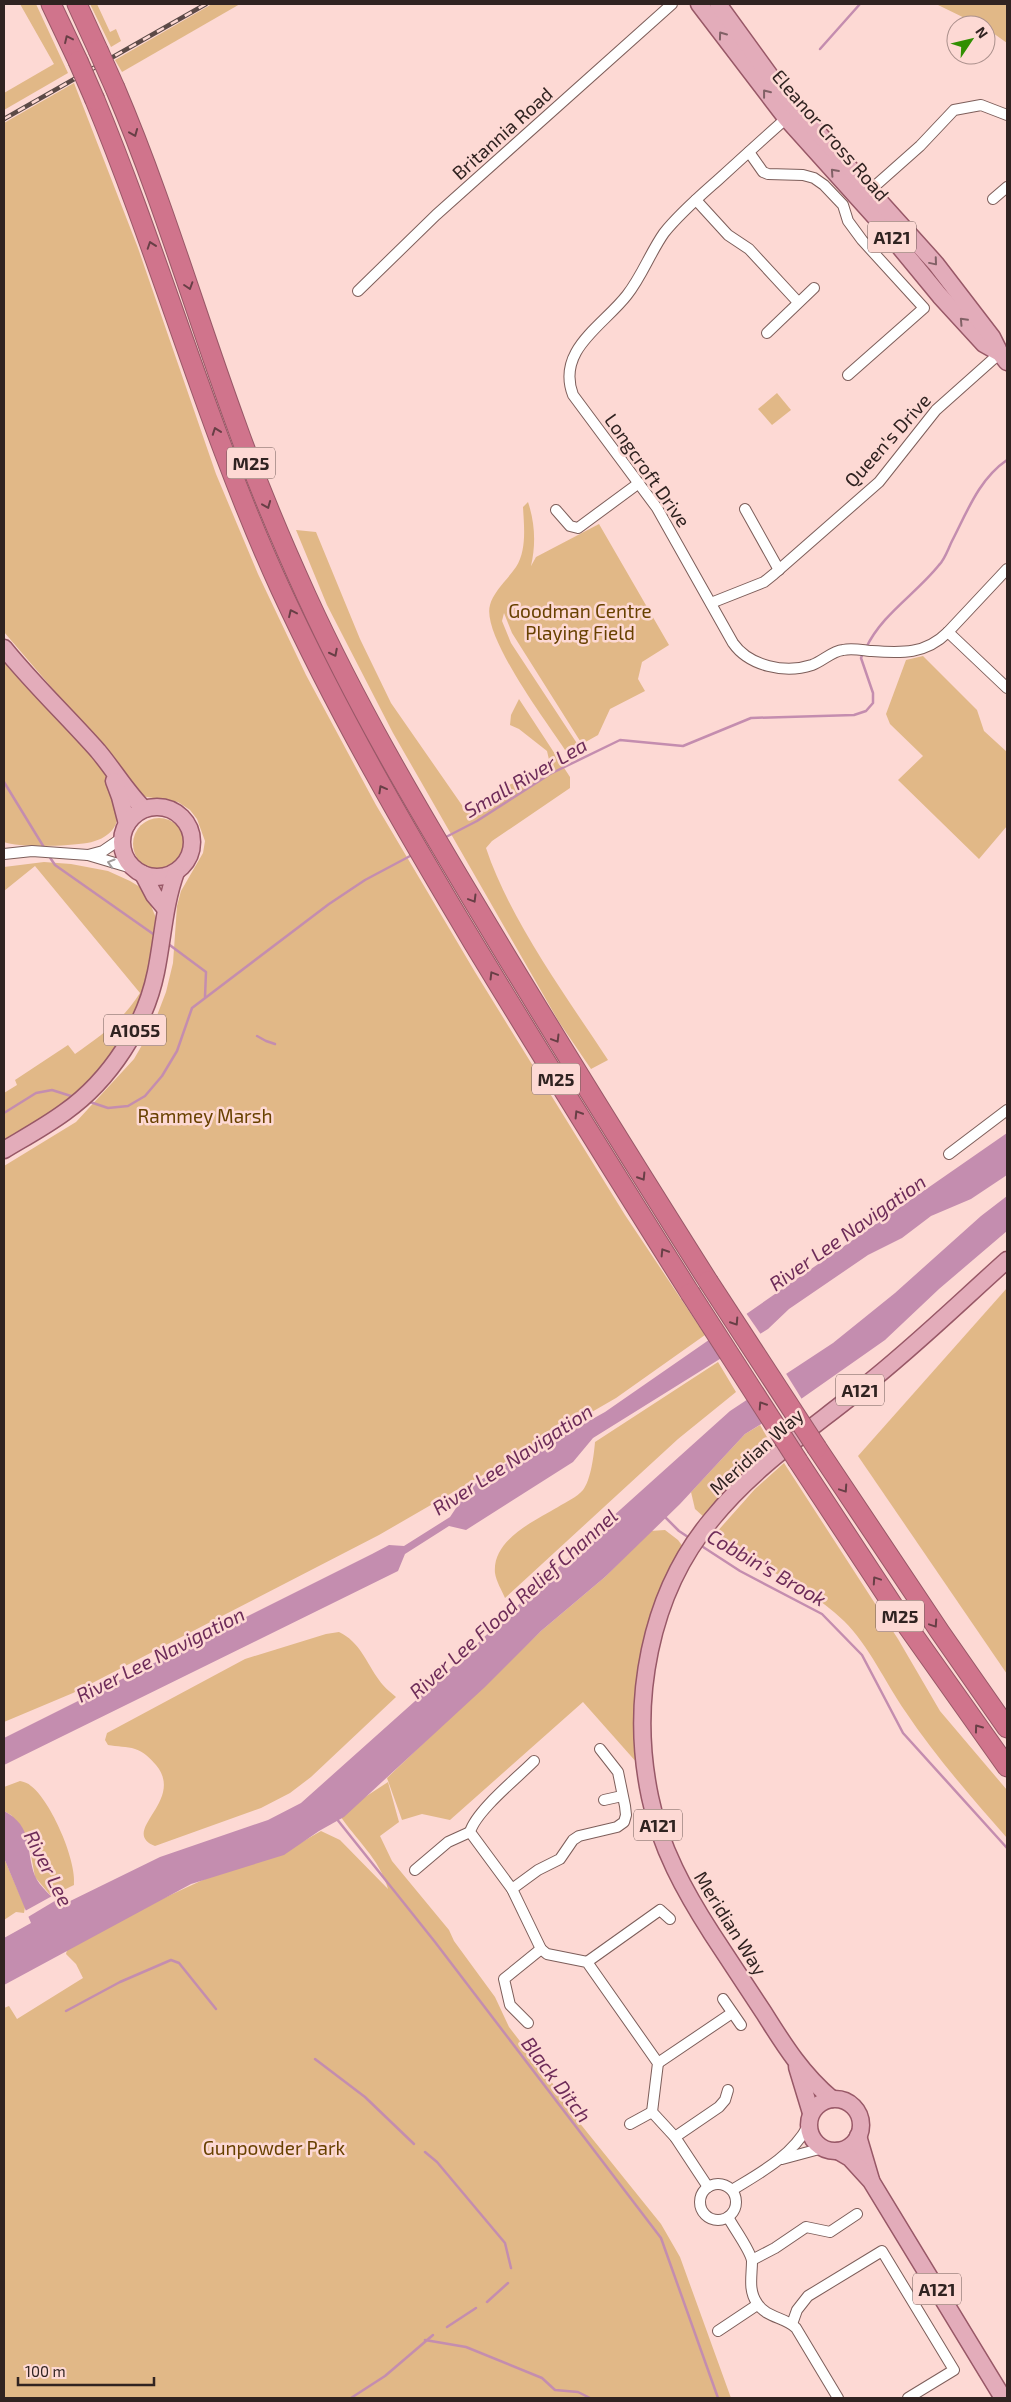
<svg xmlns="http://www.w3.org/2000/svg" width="1011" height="2402" font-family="'Exo 2',sans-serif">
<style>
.green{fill:#e1b887}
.water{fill:#c48daf}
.pier{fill:#fdd9d4}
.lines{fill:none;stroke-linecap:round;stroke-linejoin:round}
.stream{stroke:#c48daf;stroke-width:2.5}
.street-casing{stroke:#7d5e5a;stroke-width:12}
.primary-casing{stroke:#985867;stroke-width:19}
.highway-casing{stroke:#985867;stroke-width:21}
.street{stroke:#fff;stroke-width:10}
.primary{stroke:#e3acba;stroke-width:16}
.highway{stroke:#d0748c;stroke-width:19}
.rail-casing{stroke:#5c4a47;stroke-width:4.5}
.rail{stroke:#fdd9d4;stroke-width:2.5;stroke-dasharray:8;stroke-linecap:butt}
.highway-bridge-casing{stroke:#985867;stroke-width:21;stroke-linecap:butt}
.highway-bridge{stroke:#d0748c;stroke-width:19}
.oneway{stroke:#816166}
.oneway2{stroke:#683f46}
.oneway3{stroke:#a29c9b}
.labels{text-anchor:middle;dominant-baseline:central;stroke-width:5;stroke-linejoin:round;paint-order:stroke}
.shield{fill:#fdd9d4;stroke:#6e5a57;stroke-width:1}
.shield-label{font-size:18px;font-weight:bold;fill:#302321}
.street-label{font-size:19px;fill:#302321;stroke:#fdd9d4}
.park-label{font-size:19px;fill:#684100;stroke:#fdd9d4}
.water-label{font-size:20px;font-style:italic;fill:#6e2c59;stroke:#fdd9d4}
</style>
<rect width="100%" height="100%" fill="#fdd9d4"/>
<g class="green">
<polygon points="20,4 36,4 68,73 4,110 4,93 54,64"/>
<polygon points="90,4 97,4 110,32 116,29 121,41 111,47"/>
<polygon points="212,4 240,4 122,72 115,60"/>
<polygon points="936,4 1007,4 1007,43 986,28 986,25 979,25"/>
<polygon points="74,83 138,248 216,474 258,574 306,675 376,805 475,972 625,1215 705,1335 616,1398 379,1535 73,1693 4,1722 4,1166 76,1122 134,1059 153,1026 166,992 173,963 177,906 181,891 203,853 205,841 197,819 190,810 178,802 141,796 103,743 64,702 4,632 4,123"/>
<polygon points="777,393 791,410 772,425 758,409"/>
<path d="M528,502c7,21 8,42 3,64l5,-9 63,-33 70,121 -27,17 -4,17 7,12 -35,18 -12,26 -16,9 -70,-111 -8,-20 -2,8 9,22 71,108 -15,2c-18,-28 -86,-117 -77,-148 3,-13 18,-26 26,-38 11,-17 8,-41 7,-60z"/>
<path d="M296,530l20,2 44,107 31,64 75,108 45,-27 21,-8 18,-12 -3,-13 -28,-22 -9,-4 1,-10 8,-16 51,78v11l-78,53 -6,7c24,72 80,148 122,212l-17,9 -32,-47 -166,-289 -66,-128z"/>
<polygon points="923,656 977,710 984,731 1007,752 1007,826 979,859 898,780 923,756 890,724 886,714 906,660"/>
<path d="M4,660c12,15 24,29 37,43 15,15 32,30 46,46 24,27 56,83 0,94 -17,3 -68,5 -83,-1z"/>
<circle cx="159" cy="844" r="26"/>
<path d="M44,862l27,2 37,7 22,10 10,6 8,11 10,25 -16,81 -38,63 -46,43 -54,33v-50l13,-8 -2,-5 53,-35 7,9c27,-19 47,-33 65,-61l-105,-127 -31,25v-24z"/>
<polygon points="1007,1288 1007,1674 858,1456"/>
<path d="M718,1362l18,30 -58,47 -173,159c-3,-7 -9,-17 -10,-25 -3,-33 39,-52 63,-66 8,-5 19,-10 25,-17 8,-10 11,-36 12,-48z"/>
<polygon points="760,1425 774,1449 705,1518 695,1509 691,1492 745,1434"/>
<path d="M784,1463l114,176 42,72 67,79v48c-35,-40 -72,-82 -102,-127 -20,-29 -36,-65 -61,-90 -37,-36 -89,-54 -129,-87l40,-45z"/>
<polygon points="665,1530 678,1540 684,1548 677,1556 658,1600 638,1764 583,1702 450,1820 422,1814 402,1820 387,1778 541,1631 605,1577 650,1531"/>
<path d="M339,1632c21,10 27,30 40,48 4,6 11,12 17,17l-85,80 -21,16 -29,15 -106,38c-37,-15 31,-45 1,-81 -6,-7 -12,-13 -21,-16 -8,-3 -18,-2 -27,-4l-3,-5 2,-7 138,-74 81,-25z"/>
<path d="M20,1781c4,1 8,2 11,5 20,15 46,75 43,99l-23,11 -16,-19 -7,-38 -17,-24 -7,-4v-24z"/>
<path d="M388,1782l11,40 -19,14 12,25 57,69 5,11 41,56 14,30 44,57 21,32 87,108 19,33 51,141h-727v-390l5,-2 8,13 66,-41 -7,-14 -10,-10 3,-12 151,-70 63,-19 38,-22 19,9 48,49c-8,-30 -33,-50 -49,-75z"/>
<polygon points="4,1858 25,1907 24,1913 16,1912 4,1920"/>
</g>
<g class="water">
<polygon points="1007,1133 1007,1175 971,1199 931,1216 902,1238 868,1255 789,1309 768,1329 593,1438 573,1462 466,1530 449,1526 405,1554 398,1571 4,1765 4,1738 372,1554 389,1545 404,1546 450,1517 470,1487 519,1455 546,1445 605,1412"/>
<path d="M1007,1196v35l-68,58 -54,51 -84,59 -56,35 -65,70 -75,73 -64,54 -56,56 -141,130 -25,14 -35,24 -93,29 -187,101v-47l27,-15 -27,-65v-47c30,16 21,38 31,65 4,10 18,21 25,30l100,-49 108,-37 33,-17 132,-118 178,-167 119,-107 103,-68 62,-50 86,-77z"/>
</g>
<g class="pier">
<polygon points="746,1313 762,1336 723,1362 707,1338"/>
<polygon points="785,1372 803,1401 764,1426 746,1397"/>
<polygon points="54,1895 58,1899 28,1917 25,1911"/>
</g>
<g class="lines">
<g class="stream">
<polyline points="820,49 860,4"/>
<path d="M866,648c16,-34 50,-54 73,-83 6,-6 9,-16 13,-24 15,-29 27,-62 55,-81"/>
<polyline points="4,782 45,849"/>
<polyline points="444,838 477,821 550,774 620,740 683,746 751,718 854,715 866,711 873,703 873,693 861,658 863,653"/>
<polyline points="49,856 55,865 156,936"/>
<polyline points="167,943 206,972 205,997"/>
<polyline points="257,1036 266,1041 275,1044"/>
<polyline points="87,1101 108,1108 128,1106 145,1096 162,1076 177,1051 192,1008 329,904 365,880 412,855"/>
<polyline points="4,1113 36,1093 52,1090 74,1097"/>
<polyline points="663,1515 679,1531 691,1539"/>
<polyline points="700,1545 740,1571 822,1614 862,1655 903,1733 1007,1848"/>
<polyline points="336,1818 435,1942 661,2238 718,2398"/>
<polyline points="66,2011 120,1982 171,1960 179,1963 216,2009"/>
<polyline points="315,2059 365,2097 414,2144"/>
<polyline points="425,2152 437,2162 505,2243 511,2268"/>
<polyline points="487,2302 508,2283"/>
<polyline points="447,2327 476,2308"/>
<polyline points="425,2340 466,2347 542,2378 555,2390 578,2392 590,2398"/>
<polyline points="351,2398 385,2376 433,2335"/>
</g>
<defs>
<g id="street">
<path d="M789,116c-24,21 -47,42 -71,64 -18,16 -38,33 -54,53 -14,20 -22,43 -37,62 -24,31 -71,55 -54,100l84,113 76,135c16,23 52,31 79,22 11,-4 20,-14 31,-15 9,-2 18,0 27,1 31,2 55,4 78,-19l59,-63"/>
<polyline points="749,152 763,172 768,174 803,175 814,178 824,185 843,205 848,221 862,240 924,308 848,375"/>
<polyline points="867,193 920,146 954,110 981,105 1007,115"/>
<polyline points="993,199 1007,187"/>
<polyline points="696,200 728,235 749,249 797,301"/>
<polyline points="358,291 436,215 672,4"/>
<polyline points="767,333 814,288"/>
<polyline points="745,509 779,570"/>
<polyline points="556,510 570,526 578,528 639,483"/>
<polyline points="711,603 764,582 774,574 879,482 936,410 1000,353"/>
<polyline points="948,632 1007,688"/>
<polyline points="4,854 32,851 88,855 135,869"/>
<polyline points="88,855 103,851 122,838"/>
<polyline points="949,1154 1007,1110"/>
<path d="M534,1761c-17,17 -58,50 -64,71l42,57 29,60 6,5 40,8 71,101 -6,49 23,25 33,50"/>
<polyline points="604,1800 622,1796"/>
<polyline points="415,1870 448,1842 470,1832"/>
<polyline points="512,1889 538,1870 560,1859 573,1840 579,1836 617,1827 624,1822 626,1815 625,1806 618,1772 600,1749"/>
<polyline points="587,1962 660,1910 670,1919"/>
<polyline points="723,1999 741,2025"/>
<polyline points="528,2023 510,2005 504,1979 541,1949"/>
<polyline points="658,2063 732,2013"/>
<polyline points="630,2124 652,2112"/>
<polyline points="675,2137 719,2107 725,2100 728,2090"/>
<polyline points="782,2159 823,2148"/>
<circle cx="718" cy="2202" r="18"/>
<path d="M732,2190c28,-17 60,-34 76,-64"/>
<path d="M728,2217c5,10 23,34 24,44 0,15 -4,29 5,42 9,15 28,14 39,25l42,70"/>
<polyline points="752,2260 775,2248 806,2227 830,2232 857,2214"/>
<polyline points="792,2324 797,2310 808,2296 882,2251 954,2370 908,2398"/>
<polyline points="718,2331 757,2305"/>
</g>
<g id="primary">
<polyline points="699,4 786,118 875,217 940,296 984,344 1000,353 1007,362"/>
<polyline points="718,4 784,95 936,264 992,337 998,349"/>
<path d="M4,648c29,36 63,68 94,103 16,19 28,40 46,58"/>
<polyline points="114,781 120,797 127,824"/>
<circle cx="157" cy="842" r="35"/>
<polyline points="143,874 154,895 165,908"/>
<path d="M4,1150c20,-12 42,-24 61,-38 45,-32 80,-86 91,-140 7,-34 8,-67 20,-100"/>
<polyline points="797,2067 811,2113"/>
<path d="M832,2099c-29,-24 -48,-54 -68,-86 -17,-26 -34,-52 -52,-79 -27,-42 -52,-87 -62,-137 -20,-95 -1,-203 62,-278 42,-52 98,-89 150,-131 51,-40 97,-85 145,-128"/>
<circle cx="835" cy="2125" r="26"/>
<polyline points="858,2136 871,2180"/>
<polyline points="838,2151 850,2158 871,2181 1003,2398"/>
</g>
<g id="highway">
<polyline points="51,4 78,61"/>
<polyline points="77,4 98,50"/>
<path d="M115,88c47,110 80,224 121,336 21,59 45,116 71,173 49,107 108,207 168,307 76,127 154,252 233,377"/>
<path d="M95,100c67,162 113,331 186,490 57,123 124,239 193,354 71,117 143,233 216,349"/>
<polyline points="817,1448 940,1632 1007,1728"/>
<polyline points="798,1461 900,1616 1007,1767"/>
</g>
</defs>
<use href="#street" class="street-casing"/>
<use href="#primary" class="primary-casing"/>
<use href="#highway" class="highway-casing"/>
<use href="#street" class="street"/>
<use href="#primary" class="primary"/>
<use href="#highway" class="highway"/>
<defs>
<polyline id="rail" points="4,119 206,4"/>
</defs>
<use href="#rail" class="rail-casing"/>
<use href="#rail" class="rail"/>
<defs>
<g id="highway-bridge">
<polyline points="98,50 115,88"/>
<polyline points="78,61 95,100"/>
<polyline points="708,1281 817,1448"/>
<polyline points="690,1293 798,1461"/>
</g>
</defs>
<use href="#highway-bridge" class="highway-bridge-casing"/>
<use href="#highway-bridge" class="highway-bridge"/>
</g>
<defs><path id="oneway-chevron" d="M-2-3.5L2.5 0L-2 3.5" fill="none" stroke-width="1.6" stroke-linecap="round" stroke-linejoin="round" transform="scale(1.25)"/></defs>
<g class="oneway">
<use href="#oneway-chevron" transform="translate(722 35) rotate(-126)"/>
<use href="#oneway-chevron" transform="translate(766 93) rotate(-128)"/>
<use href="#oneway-chevron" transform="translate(834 172) rotate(-132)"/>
<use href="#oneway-chevron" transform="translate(934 262) rotate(50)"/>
<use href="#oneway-chevron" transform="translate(963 321) rotate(-133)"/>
</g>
<g class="oneway2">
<use href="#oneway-chevron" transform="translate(68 39) rotate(-115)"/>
<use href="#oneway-chevron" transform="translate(134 133) rotate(68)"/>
<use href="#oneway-chevron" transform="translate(151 245) rotate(-109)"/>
<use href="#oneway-chevron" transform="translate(189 286) rotate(72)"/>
<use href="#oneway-chevron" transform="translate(216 431) rotate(-110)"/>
<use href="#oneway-chevron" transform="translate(267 505) rotate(68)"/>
<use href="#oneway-chevron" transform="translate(292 613) rotate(-115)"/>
<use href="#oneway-chevron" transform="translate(334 653) rotate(63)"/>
<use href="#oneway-chevron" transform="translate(382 789) rotate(-119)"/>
<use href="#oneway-chevron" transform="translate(473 899) rotate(59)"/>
<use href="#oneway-chevron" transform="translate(493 975) rotate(-121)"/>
<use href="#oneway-chevron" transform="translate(556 1039) rotate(59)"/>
<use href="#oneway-chevron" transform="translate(578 1114) rotate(-122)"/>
<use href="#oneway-chevron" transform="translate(642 1177) rotate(58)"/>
<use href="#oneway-chevron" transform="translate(664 1252) rotate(-122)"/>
<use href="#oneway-chevron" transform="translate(735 1322) rotate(57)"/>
<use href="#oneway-chevron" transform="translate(762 1405) rotate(-123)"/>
<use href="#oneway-chevron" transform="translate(844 1489) rotate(56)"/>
<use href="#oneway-chevron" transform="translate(876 1580) rotate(-124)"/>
<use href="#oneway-chevron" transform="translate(934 1624) rotate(56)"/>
<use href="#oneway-chevron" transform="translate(978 1728) rotate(-126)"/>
</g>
<use class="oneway3" href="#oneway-chevron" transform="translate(111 863) rotate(-164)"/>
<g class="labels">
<g class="shield">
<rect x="868" y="221.5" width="48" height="31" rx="4"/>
<rect x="227" y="447.5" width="48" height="31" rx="4"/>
<rect x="104" y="1014.5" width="62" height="31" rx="4"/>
<rect x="532" y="1063.5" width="48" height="31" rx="4"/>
<rect x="836" y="1374.5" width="48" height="31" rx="4"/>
<rect x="876" y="1600.5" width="48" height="31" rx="4"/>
<rect x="634" y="1809.5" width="48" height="31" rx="4"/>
<rect x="913" y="2273.5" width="48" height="31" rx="4"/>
</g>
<g class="shield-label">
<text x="892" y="237">A121</text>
<text x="251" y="463">M25</text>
<text x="135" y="1030">A1055</text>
<text x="556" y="1079">M25</text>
<text x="860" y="1390">A121</text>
<text x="900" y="1616">M25</text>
<text x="658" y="1825">A121</text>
<text x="937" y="2289">A121</text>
</g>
<g class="street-label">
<text transform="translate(502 133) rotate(-42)">Britannia Road</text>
<text transform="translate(831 135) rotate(49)">Eleanor Cross Road</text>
<text transform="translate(887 440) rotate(-48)">Queen's Drive</text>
<text transform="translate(648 470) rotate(55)">Longcroft Drive</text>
<text transform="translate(756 1451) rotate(-42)">Meridian Way</text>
<text transform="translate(731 1923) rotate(58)">Meridian Way</text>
</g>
<g class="park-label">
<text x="580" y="610">Goodman Centre<tspan x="580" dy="22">Playing Field</tspan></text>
<text x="205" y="1115">Rammey Marsh</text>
<text x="274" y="2147">Gunpowder Park</text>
</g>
<g class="water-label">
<text transform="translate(525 777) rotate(-30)">Small River Lea</text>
<text transform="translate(847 1232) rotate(-35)">River Lee Navigation</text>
<text transform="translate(512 1459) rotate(-33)">River Lee Navigation</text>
<text transform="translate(767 1567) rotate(30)">Cobbin's Brook</text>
<text transform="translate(513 1603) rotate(-42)">River Lee Flood Relief Channel</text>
<text transform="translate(160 1654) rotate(-27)">River Lee Navigation</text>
<text transform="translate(49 1868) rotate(63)">River Lee</text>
<text transform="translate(557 2079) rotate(53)">Black Ditch</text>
</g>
</g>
<rect width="1011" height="2402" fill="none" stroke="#302321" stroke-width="10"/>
<g transform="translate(971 40) rotate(55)"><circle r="24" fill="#fdd9d4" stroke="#ab908c"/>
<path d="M0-4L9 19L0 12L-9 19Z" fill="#318f02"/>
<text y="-8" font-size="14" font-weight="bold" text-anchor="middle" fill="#302321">N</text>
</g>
<path d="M18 2377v8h136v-8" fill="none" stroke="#302321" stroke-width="2.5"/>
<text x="25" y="2377" font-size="15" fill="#302321" stroke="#fdd9d4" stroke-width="4" paint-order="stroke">100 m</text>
</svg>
